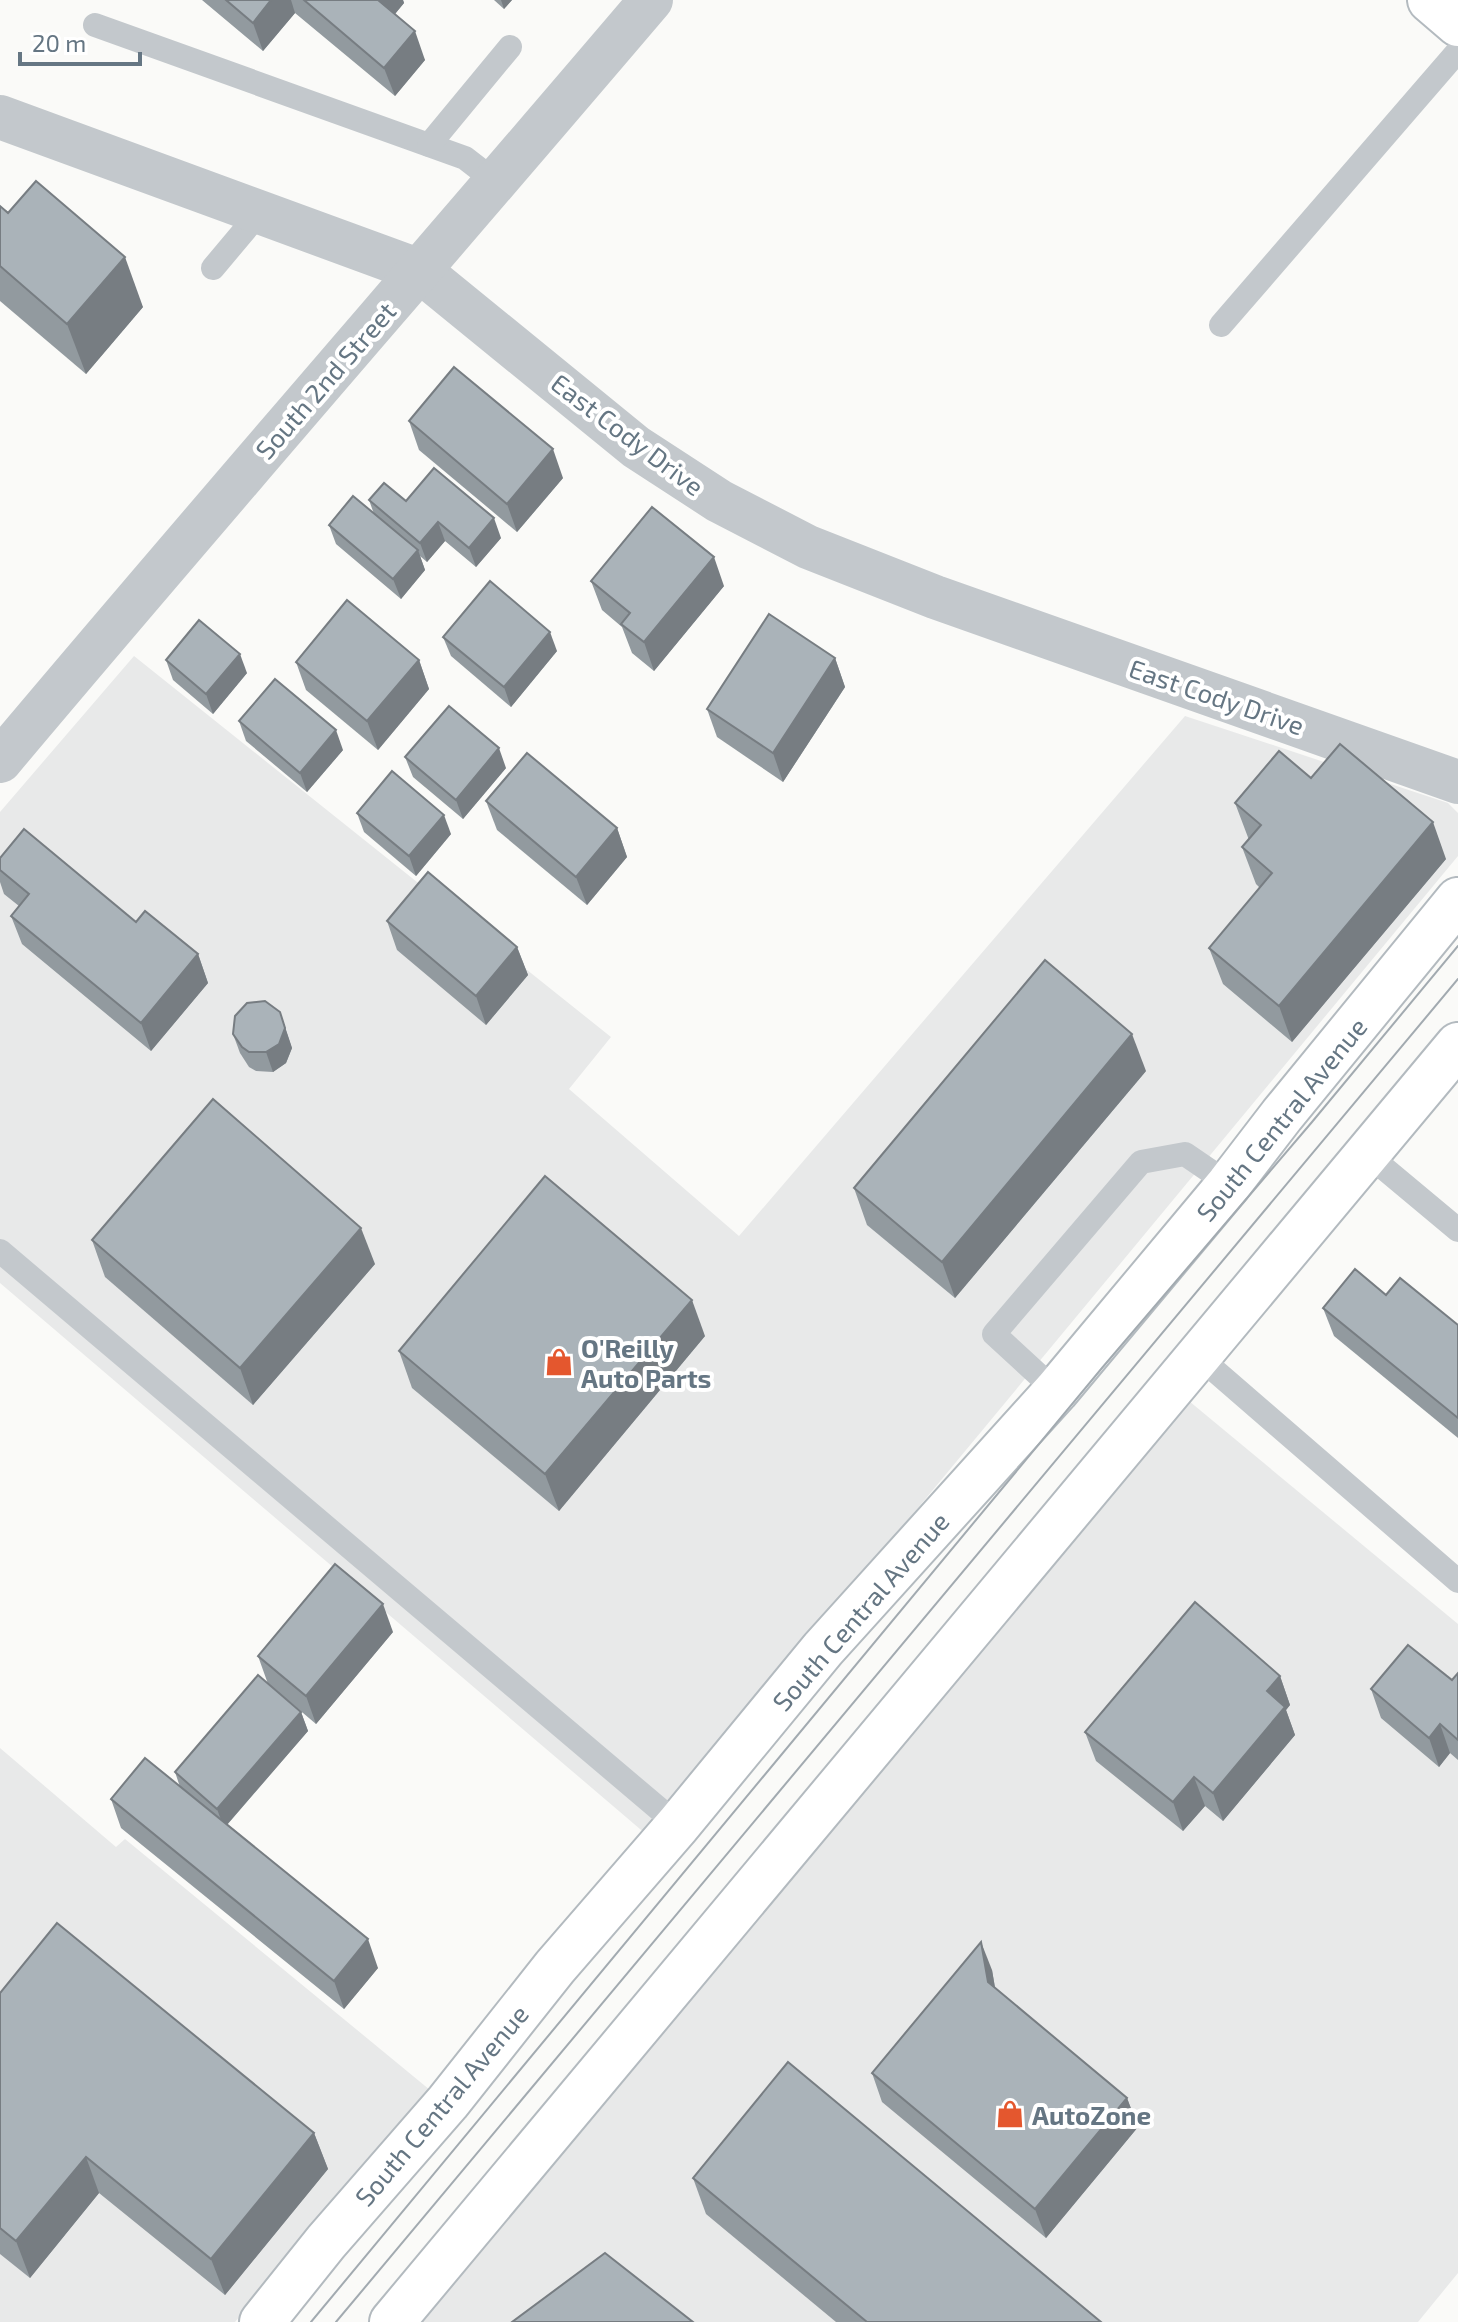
<svg xmlns="http://www.w3.org/2000/svg" width="1458" height="2322" font-family="'Exo 2',sans-serif">
<style>
.built{fill:#e8e9e9}
.lines{fill:none;stroke-linecap:round;stroke-linejoin:round}
.secondary-casing{stroke:#b3babf;stroke-width:48}
.lane{stroke:#c3c8cc;stroke-width:24}
.street{stroke:#c3c8cc;stroke-width:44}
.secondary{stroke:#fff;stroke-width:44}
.tram{stroke:#a2aab0;stroke-width:2}
.wall{fill:#929a9f}
.shaded-wall{fill:#777d82}
.building{fill:#aab3b9;stroke:#777d82;stroke-width:2}
.labels{text-anchor:middle;dominant-baseline:central;stroke-width:8;stroke-linejoin:round;paint-order:stroke}
.street-label{font-size:26px;fill:#657683;stroke:#fff}
.poi-label{font-size:26px;font-weight:bold;fill:#657683;stroke:#fff;text-anchor:start}
</style>
<rect width="100%" height="100%" fill="#fafaf8"/>
<g class="built">
<polygon points="134,656 611,1037 569,1089 739,1236 1185,716 1448,803 1458,813 1458,856 647,1835 0,1283 0,812"/>
<polygon points="1189,1401 1458,1624 1458,2273 1418,2322 420,2322"/>
<polygon points="0,1748 116,1847 125,1839 430,2090 235,2322 0,2322"/>
</g>
<g class="lines">
<defs>
<g id="secondary">
<polyline points="1430,0 1458,24"/>
<polyline points="262,2322 326,2242 448,2102 555,1967 678,1825 823,1649 1056,1391 1229,1184 1282,1115 1458,900"/>
<polyline points="392,2322 1458,1045"/>
</g>
</defs>
<use href="#secondary" class="secondary-casing"/>
<g class="lane">
<polyline points="95,25 465,158 496,182"/>
<polyline points="429,145 510,47"/>
<polyline points="213,268 260,212"/>
<polyline points="1221,325 1458,51"/>
<polyline points="1367,1154 1458,1230"/>
<polyline points="0,1251 678,1825"/>
<polyline points="1198,1356 1458,1581"/>
<polyline points="1056,1391 994,1334 1141,1162 1185,1154 1229,1184"/>
</g>
<g class="street">
<polyline points="0,117 420,271 636,447 719,501 808,547 935,597 1458,782"/>
<path d="M0,761c215,-256 435,-507 651,-761"/>
</g>
<use href="#secondary" class="secondary"/>
<g class="tram">
<polyline points="311,2322 1102,1368 1312,1122 1458,946"/>
<polyline points="336,2322 1458,979"/>
</g>
</g>
<g class="wall">
<polygon points="202,0 403,0 404,3 395,14 425,60 395,96 295,13 263,51"/>
<polygon points="494,0 512,0 504,9"/>
<polygon points="0,206 143,307 86,374 0,301"/>
<polygon points="409,421 563,478 517,532 419,450"/>
<polygon points="369,500 406,501 501,538 476,567 445,541 427,562 420,556 425,570 401,599 336,544 329,525 374,514"/>
<polygon points="591,581 724,586 654,671 632,653 622,627 602,610"/>
<polygon points="443,637 557,651 511,707 451,656"/>
<polygon points="835,658 845,687 783,782 717,737 707,709"/>
<polygon points="166,660 247,673 213,714 173,680"/>
<polygon points="419,660 429,689 378,750 306,690 296,662"/>
<polygon points="239,721 343,750 307,792 246,741"/>
<polygon points="405,757 506,768 463,819 413,777"/>
<polygon points="1311,778 1446,859 1292,1042 1223,984 1209,948 1260,888 1256,884 1242,847 1249,840 1235,803"/>
<polygon points="486,801 617,828 627,857 587,905 497,830"/>
<polygon points="357,813 451,834 416,876 364,832"/>
<polygon points="0,858 136,922 198,954 208,983 151,1051 22,944 11,916 19,906 4,894 0,882"/>
<polygon points="387,921 517,947 528,975 486,1025 397,950"/>
<polygon points="280,1012 292,1048 286,1063 273,1072 256,1071 249,1067 240,1053 233,1034"/>
<polygon points="1146,1071 955,1298 867,1225 854,1188"/>
<polygon points="92,1240 375,1264 253,1405 105,1277"/>
<polygon points="1386,1295 1458,1325 1458,1438 1334,1336 1323,1308"/>
<polygon points="705,1336 559,1511 412,1388 399,1351"/>
<polygon points="393,1632 316,1724 283,1696 301,1712 308,1731 227,1825 378,1968 344,2009 121,1828 111,1799 180,1787 175,1772 268,1684 258,1656"/>
<polygon points="1458,1673 1458,1760 1450,1753 1439,1767 1381,1718 1371,1689 1452,1680"/>
<polygon points="1280,1676 1290,1705 1286,1710 1295,1735 1223,1821 1205,1806 1183,1831 1096,1761 1085,1732"/>
<polygon points="992,1970 995,1988 1127,2098 1138,2127 1046,2238 882,2102 872,2073"/>
<polygon points="0,1993 314,2133 328,2169 225,2295 99,2193 30,2278 0,2254"/>
<polygon points="693,2178 1101,2322 836,2322 706,2214"/>
</g>
<g class="shaded-wall">
<polygon points="271,0 291,0 295,13 263,51 253,23"/>
<polygon points="375,0 403,0 404,3 385,26"/>
<polygon points="501,0 512,0 504,9"/>
<polygon points="415,31 425,60 395,96 384,68"/>
<polygon points="125,257 143,307 86,374 67,324"/>
<polygon points="553,449 563,478 517,532 507,504"/>
<polygon points="494,518 501,538 476,567 469,548"/>
<polygon points="438,522 445,541 427,562 420,543"/>
<polygon points="418,550 425,570 401,599 393,579"/>
<polygon points="714,557 724,586 654,671 644,642"/>
<polygon points="550,632 557,651 511,707 504,687"/>
<polygon points="240,654 247,673 213,714 206,694"/>
<polygon points="835,658 845,687 783,782 773,753"/>
<polygon points="419,660 429,689 378,750 367,721"/>
<polygon points="336,730 343,750 307,792 300,773"/>
<polygon points="499,748 506,768 463,819 456,800"/>
<polygon points="444,815 451,834 416,876 409,856"/>
<polygon points="1433,822 1446,859 1292,1042 1279,1006"/>
<polygon points="617,828 627,857 587,905 576,877"/>
<polygon points="517,947 528,975 486,1025 476,996"/>
<polygon points="198,954 208,983 151,1051 141,1023"/>
<polygon points="280,1012 292,1048 286,1063 273,1072 266,1052"/>
<polygon points="1132,1034 1146,1071 955,1298 942,1262"/>
<polygon points="361,1228 375,1264 253,1405 240,1368"/>
<polygon points="692,1300 705,1336 559,1511 545,1474"/>
<polygon points="383,1604 393,1632 316,1724 306,1696"/>
<polygon points="1280,1676 1290,1705 1286,1710 1295,1735 1223,1821 1213,1793 1267,1691"/>
<polygon points="301,1712 308,1731 224,1828 217,1809"/>
<polygon points="1440,1724 1450,1753 1439,1767 1429,1738"/>
<polygon points="1194,1777 1205,1806 1183,1831 1173,1802"/>
<polygon points="368,1939 378,1968 344,2009 334,1981"/>
<polygon points="981,1942 992,1970 999,2011 988,1982"/>
<polygon points="1127,2098 1138,2127 1046,2238 1035,2209"/>
<polygon points="314,2133 328,2169 225,2295 211,2259"/>
<polygon points="86,2157 99,2193 30,2278 16,2241"/>
</g>
<g class="building">
<polygon points="226,0 271,0 253,23"/>
<polygon points="304,0 378,0 415,31 384,68"/>
<polygon points="36,181 125,257 67,324 0,266 0,206 8,213"/>
<polygon points="454,367 553,449 507,504 409,421"/>
<polygon points="434,468 494,518 469,548 438,522 420,543 369,500 384,483 406,501"/>
<polygon points="353,496 418,550 393,579 329,525"/>
<polygon points="652,507 714,557 644,642 621,624 630,613 591,581"/>
<polygon points="490,581 550,632 504,687 443,637"/>
<polygon points="347,600 419,660 367,721 296,662"/>
<polygon points="769,614 835,658 773,753 707,709"/>
<polygon points="199,620 240,654 206,694 166,660"/>
<polygon points="275,679 336,730 300,773 239,721"/>
<polygon points="449,706 499,748 456,800 405,757"/>
<polygon points="1340,744 1433,822 1279,1006 1209,948 1272,873 1242,847 1261,825 1235,803 1279,751 1311,778"/>
<polygon points="527,753 617,828 576,877 486,801"/>
<polygon points="392,771 444,815 409,856 357,813"/>
<polygon points="24,829 136,922 145,911 198,954 141,1023 11,916 29,894 0,870 0,858"/>
<polygon points="428,872 517,947 476,996 387,921"/>
<polygon points="1045,960 1132,1034 942,1262 854,1188"/>
<polygon points="265,1001 280,1012 285,1028 279,1044 266,1052 249,1052 242,1047 233,1034 235,1016 247,1003"/>
<polygon points="213,1099 361,1228 240,1368 92,1240"/>
<polygon points="545,1176 692,1300 545,1474 399,1351"/>
<polygon points="1355,1269 1386,1295 1400,1278 1458,1325 1458,1418 1323,1308"/>
<polygon points="335,1564 383,1604 306,1696 258,1656"/>
<polygon points="1195,1602 1280,1676 1267,1691 1285,1707 1213,1793 1194,1777 1173,1802 1085,1732"/>
<polygon points="1408,1645 1452,1680 1458,1673 1458,1740 1440,1724 1429,1738 1371,1689"/>
<polygon points="258,1675 301,1712 217,1809 175,1772"/>
<polygon points="145,1758 368,1939 334,1981 111,1799"/>
<polygon points="57,1923 314,2133 211,2259 86,2157 16,2241 0,2228 0,1993"/>
<polygon points="981,1942 988,1982 1127,2098 1035,2209 872,2073"/>
<polygon points="788,2062 1101,2322 867,2322 693,2178"/>
<polygon points="605,2253 693,2322 512,2322"/>
</g>
<defs>
<symbol id="shop-bare" viewBox="-9 -9 18 18"><path d="M-5-2.5h2.3a2.7 3.5 0 0 1 5.4 0H5L5.5 6h-11ZM-1.5-2.5h3a1.5 2.3 0 0 0-3 0Z" fill="#e4572e" stroke="#fff" stroke-width="2.5" paint-order="stroke"/></symbol>
</defs>
<g fill-rule="evenodd">
<use href="#shop-bare" x="539" y="1342" width="40" height="40"/>
<use href="#shop-bare" x="990" y="2094" width="40" height="40"/>
</g>
<g class="labels">
<g class="street-label">
<text transform="translate(325 380) rotate(-49)">South 2nd Street</text>
<text transform="translate(628 434) rotate(37)">East Cody Drive</text>
<text transform="translate(1217 696) rotate(19)">East Cody Drive</text>
<text transform="translate(1281 1119) rotate(-51)">South Central Avenue</text>
<text transform="translate(860 1611) rotate(-49)">South Central Avenue</text>
<text transform="translate(441 2105) rotate(-50)">South Central Avenue</text>
</g>
<g class="poi-label">
<text x="581" y="1347">O'Reilly<tspan x="581" dy="30">Auto Parts</tspan></text>
<text x="1032" y="2114">AutoZone</text>
</g>
</g>
<path d="M20 52v12h120v-12" fill="none" stroke="#657683" stroke-width="4"/>
<text x="32" y="52" font-size="24" fill="#657683" stroke="#ffffff" stroke-width="6" paint-order="stroke">20 m</text>
</svg>
